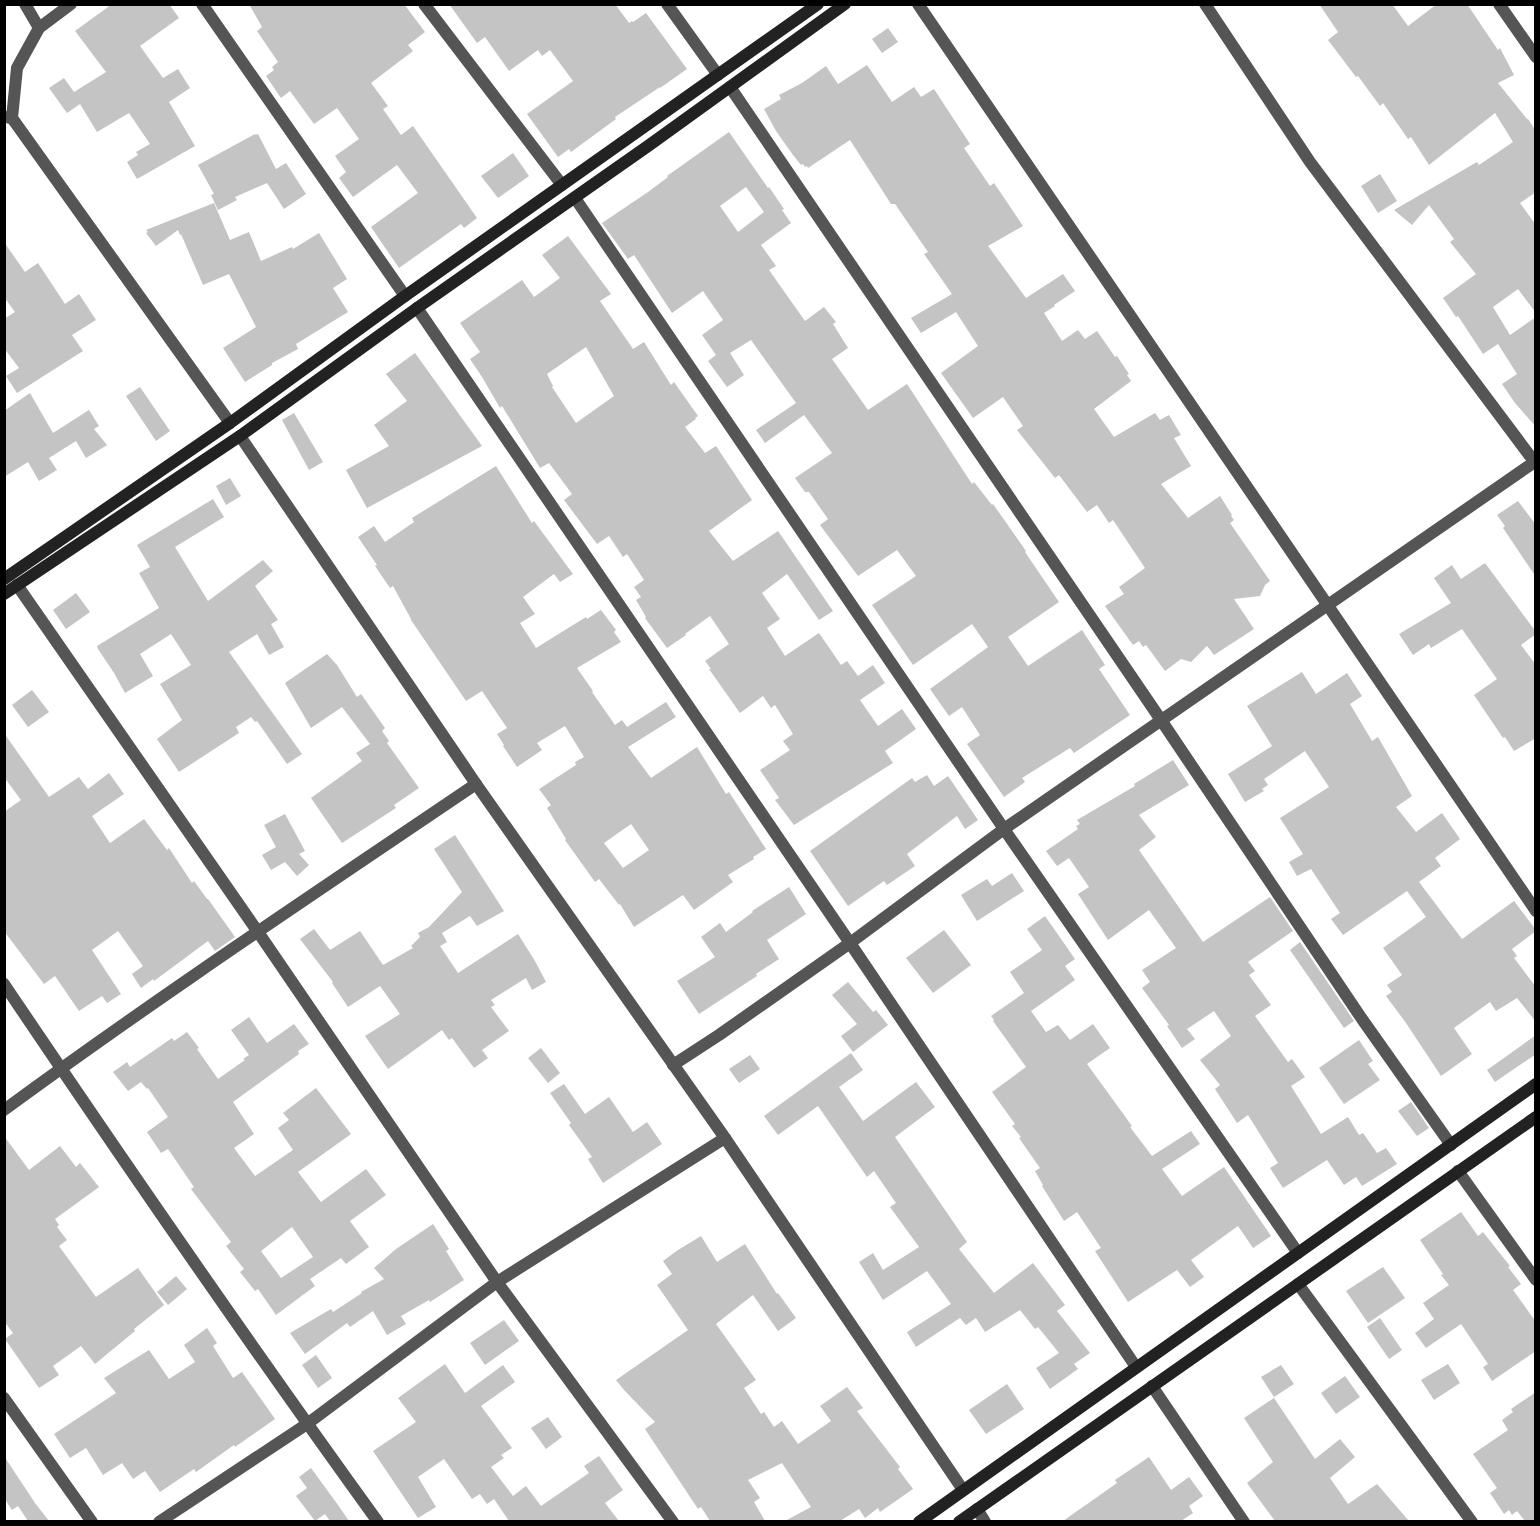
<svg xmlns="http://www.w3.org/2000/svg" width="1540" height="1526" font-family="'DejaVu Sans',sans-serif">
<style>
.building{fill:#c4c4c4;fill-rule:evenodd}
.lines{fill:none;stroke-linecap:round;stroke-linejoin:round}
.street{stroke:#555;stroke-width:12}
.secondary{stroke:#222;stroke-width:12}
</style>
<rect width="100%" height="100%" fill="#fff"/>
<g class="building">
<polygon points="112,4 169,4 179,18 140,46 163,78 178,69 190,88 169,102 195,146 137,179 127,162 138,155 136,152 150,144 129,113 97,132 80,104 67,113 49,88 64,78 74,92 106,72 75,31"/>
<polygon points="249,4 404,4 425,32 408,45 413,51 371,83 388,106 383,109 401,135 413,126 477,218 464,228 461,224 399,268 371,227 418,193 397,165 353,197 339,178 346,172 335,156 359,139 337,108 314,124 290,91 281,98 266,76 274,70 272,67 278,62 257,31 262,27"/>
<polygon points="449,4 615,4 629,23 632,21 633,22 646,13 687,69 660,88 660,87 615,117 616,119 571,152 569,149 558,157 527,114 573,81 550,50 542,56 538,50 509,71 485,37 477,43"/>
<polygon points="1319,4 1392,4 1408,26 1437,4 1467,4 1498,50 1500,48 1514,75 1498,83 1527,119 1528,119 1536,131 1536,192 1520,203 1536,225 1536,313 1518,289 1493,307 1510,335 1536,317 1536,427 1515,403 1502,384 1517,374 1498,344 1483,354 1458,316 1456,317 1443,298 1476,274 1450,242 1454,239 1429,205 1412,225 1394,210 1477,162 1479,165 1513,142 1495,113 1429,165 1411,137 1408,139 1383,103 1380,106 1358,76 1356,77 1328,40 1338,32"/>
<polygon points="888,28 898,42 882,53 872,39"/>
<polygon points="867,65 892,102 914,87 921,97 934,89 970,144 964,148 990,186 994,183 1023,226 988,246 1026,298 1063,274 1075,291 1054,305 1055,306 1044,313 1062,341 1078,330 1085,339 1097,331 1115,357 1117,356 1129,374 1127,375 1131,381 1094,409 1114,437 1155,413 1160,420 1169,415 1181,435 1174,438 1191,466 1161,484 1188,518 1220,496 1232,515 1231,516 1234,520 1230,523 1270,581 1265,585 1260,596 1234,599 1254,629 1214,655 1207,646 1191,662 1181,659 1165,671 1146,645 1143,647 1139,641 1133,645 1105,606 1124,594 1119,587 1145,568 1113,520 1109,523 1097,505 1087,512 1059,475 1055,478 1017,430 1023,426 1003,397 973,418 941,373 978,346 956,312 921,333 911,318 952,294 924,254 928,252 895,204 891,204 850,140 808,168 807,166 805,167 803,164 801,165 793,155 776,131 764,109 781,99 779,95 802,83 826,66 838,84"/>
<path d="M729,132l39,56 1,-1 15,22 -2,1 9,13 -30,22 15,21 -7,4 36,51 19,-14 12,15 -3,2 15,24 -16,11 36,51 39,-26 65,100 2,-2 18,23 1,-1 33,47 -1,1 34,50 -51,35 20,29 54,-36 23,35 -6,4 31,46 -56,38 -4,-5 -48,30 3,4 -21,15 -37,-53 13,-9 -18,-28 -13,9 -19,-27 58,-42 -16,-23 -59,41 -41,-60 44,-29 -19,-26 -39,26 -38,-51 8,-6 -19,-27h-4l-10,-14 37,-25 -28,-38 -39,28 -9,-13 40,-27 -45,-63 -21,13 14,22 -17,12 -19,-26 8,-6 -14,-20 21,-15 -20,-29 -31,22 -38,-58 -6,4 -26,-36 46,-31 20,-15 -1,-1zM746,187l18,25 -26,20 -18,-26z"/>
<polygon points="255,134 256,135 258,134 276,169 286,163 306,194 284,209 267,183 235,197 237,200 218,210 211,195 214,194 198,165"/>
<polygon points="513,153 529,176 498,198 481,176"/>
<polygon points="1380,174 1397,201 1378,213 1361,186"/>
<polygon points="214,203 230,240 249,232 261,261 292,247 293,249 319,233 347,279 333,288 348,312 296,344 298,349 272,363 272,365 245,382 223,348 256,327 229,274 203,285 181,234 180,235 178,230 156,246 146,233 148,232 146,230"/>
<path d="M568,236l43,58 -11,7 33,48 11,-7 27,43 3,-3 24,34 -3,2 1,1 -11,8 20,26 11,-7 36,54 -43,31 24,30 45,-30 55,80 -14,9 -32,-46 -25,19 18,26 -13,9 18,28 34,-23 22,32 6,-4 11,15 15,-11 12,18 -25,17 18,26 24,-17 14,20 -31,22 8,12 -99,62 -19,-25 4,-2 -19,-28 30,-20 -7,-9 10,-7 -18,-29 -4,3 -8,-12 -23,17 -31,-44h2l-6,-8 24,-17 -19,-28 -25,18 1,1 -19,13 -22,-30 1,-1 -10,-17 5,-3 -7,-10 10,-7 -17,-26 -4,3 -14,-21 -12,8 -33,-44 8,-6 -23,-31 -9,5 -38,-62 -2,2 -18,-31 -12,-18 10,-7 -20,-29 62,-43 12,17 26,-19 -18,-23zM586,347l28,49 -38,27 -24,-36 1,-1 -6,-12z"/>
<polygon points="4,242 25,272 38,263 65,304 79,294 96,320 72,335 83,351 17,393 6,376 19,368 4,348 4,319 15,312 4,297"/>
<polygon points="415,353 482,446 367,508 346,470 389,446 374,425 407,401 386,374"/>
<polygon points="140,387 170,431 156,441 126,396"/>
<polygon points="30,393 53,433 89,410 99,426 94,429 107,445 86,458 76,441 49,458 57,470 39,481 28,462 4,477 4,411"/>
<polygon points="294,413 323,462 309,470 282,420"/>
<path d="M496,466l36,57 2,-2 39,53 -13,8 -6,-8 -31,23 12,17 -15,9 16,25 50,-31 1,2 14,-9 15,20 -2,2 7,10 -44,26 16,23 -1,1 23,33 7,-5 5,7 39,-25 10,15 -48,30 23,31 46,-31 29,47 3,-2 37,57 -13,8 1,2 -26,16 5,7 -39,28 -11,-15 -49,32 -14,-23 -1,1 -20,-26 -4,3 -30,-42 1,-1 -19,-31 4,-3 -12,-16 37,-24 -1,-3 9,-5 -19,-31 -28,17 5,7 -25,17 -14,-21 1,-1 -7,-11 10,-6 -25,-37 -16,10 -55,-81v-1l-18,-33 -3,2 -15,-22 2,-1 -19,-28 16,-11 11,16 29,-20 -2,-4zM631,824l18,26 -26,18 -19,-25z"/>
<polygon points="230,478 241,496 226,505 216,486"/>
<polygon points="213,499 224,517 175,547 208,601 263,560 273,571 255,586 278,620 271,624 284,647 269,655 257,634 229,652 302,754 287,764 257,721 255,722 251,717 236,727 239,733 179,772 157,739 182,720 160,684 191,665 171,634 140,654 153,676 125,693 114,673 98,649 97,646 159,608 139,573 150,567 137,545"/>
<polygon points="1518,501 1536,525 1536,577 1503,528 1505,526 1497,515"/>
<polygon points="1485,563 1536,632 1536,634 1521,645 1536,665 1536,738 1514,751 1505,737 1503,738 1474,695 1497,679 1462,629 1431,648 1429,644 1413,655 1399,634 1451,603 1434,578 1452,565 1461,579"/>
<polygon points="76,593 90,612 66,629 53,610"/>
<polygon points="327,654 337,665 357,697 361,694 385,728 382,731 389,741 387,743 419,788 394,805 396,808 342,843 311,798 362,761 356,753 370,744 342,707 311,728 285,683"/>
<polygon points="1302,672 1316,694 1347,673 1362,696 1350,704 1372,741 1378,737 1412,796 1396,807 1416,832 1442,813 1460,839 1435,858 1441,866 1419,882 1462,939 1514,901 1536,930 1536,931 1512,949 1517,956 1514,958 1536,987 1536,1022 1517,998 1496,1011 1490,1002 1454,1028 1472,1054 1441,1076 1406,1023 1386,996 1392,992 1387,985 1402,975 1383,948 1426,917 1407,891 1343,935 1331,919 1340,913 1311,869 1297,876 1289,862 1303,854 1280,818 1329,787 1305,751 1264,779 1268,785 1262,789 1264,791 1245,802 1228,774 1272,746 1247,706"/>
<polygon points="32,690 49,712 28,727 12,705"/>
<polygon points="4,733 49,797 79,777 88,789 109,773 124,794 92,816 110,843 144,819 167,850 169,848 192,883 194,881 207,899 208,899 235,937 215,951 208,941 154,981 153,979 141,988 132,974 143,966 118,931 92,950 121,994 107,1003 102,996 79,1011 55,976 44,984 4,931 4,812 21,800 4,777"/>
<polygon points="1173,760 1189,785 1139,815 1156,837 1139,850 1203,942 1270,897 1293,931 1248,962 1255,971 1249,975 1271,1005 1255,1016 1288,1062 1292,1059 1305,1077 1291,1086 1321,1134 1348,1117 1359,1135 1363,1133 1377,1153 1386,1148 1397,1164 1362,1186 1356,1177 1344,1185 1327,1160 1283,1188 1270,1168 1278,1163 1248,1115 1237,1123 1215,1089 1220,1085 1200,1060 1231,1036 1214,1011 1187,1029 1195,1039 1182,1048 1167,1026 1169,1025 1142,988 1150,982 1142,970 1176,948 1149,910 1108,940 1078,894 1089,887 1069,858 1057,866 1046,851 1078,829 1076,826 1080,824 1077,820 1135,786 1134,784"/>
<polygon points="927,775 934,786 948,776 978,820 965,829 957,816 907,854 915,866 887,885 884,881 848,906 810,851 912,778 915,782"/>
<polygon points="285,814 305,851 299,854 309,865 297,876 285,862 271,870 262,855 276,847 264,825"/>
<polygon points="455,835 504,911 477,926 470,916 442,933 447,942 440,946 458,973 518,934 535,961 546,982 532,990 526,978 491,1000 495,1005 491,1007 509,1031 482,1050 488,1058 474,1068 452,1038 449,1040 442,1030 388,1069 365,1036 400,1014 380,986 348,1007 332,983 333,982 300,939 314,929 330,950 360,931 383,965 413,948 411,946 420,937 418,933 429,927 462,892 434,849"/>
<polygon points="1012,873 1024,891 977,921 961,895 987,879 992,886"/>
<polygon points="789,887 806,914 767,940 779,959 756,974 757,976 699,1014 677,981 715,957 701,937 720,923 726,932 753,912 752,911"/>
<polygon points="1045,916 1075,959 1065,966 1075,980 1031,1011 1046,1032 1058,1025 1070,1040 1093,1024 1110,1048 1087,1064 1132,1126 1130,1127 1152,1156 1191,1131 1200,1144 1162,1169 1182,1196 1224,1167 1271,1236 1253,1248 1238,1226 1191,1260 1204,1277 1190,1287 1177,1270 1128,1302 1095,1251 1101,1248 1077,1212 1064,1221 1042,1186 1043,1185 1035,1171 1040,1168 1019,1138 1021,1137 1012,1126 1015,1124 992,1092 1026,1067 993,1021 994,1020 991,1016 1024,993 1010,972 1042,950 1027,929"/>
<polygon points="944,930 971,965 933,993 906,958"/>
<polygon points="1300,942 1354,1021 1344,1028 1290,950"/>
<polygon points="848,982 873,1012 876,1010 888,1025 853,1052 841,1036 857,1024 832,995"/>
<path d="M249,1017l18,26 27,-19 15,20 -11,7 1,3 -66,48 21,32 -20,14 21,28 38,-26 -15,-22 11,-8 -6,-7 33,-25 35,46 -53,38 23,30 45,-33 20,26 -36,26 19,26 -23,17 -5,-6 -31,21 5,7 -39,29 -18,-26 -3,2 -15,-19 4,-3 -18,-23 5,-4 -40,-53 3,-2 -26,-38 -7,4 -14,-21 21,-15 -20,-29 -1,1 -6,-7 -13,9 -15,-19 14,-10 3,5 42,-29 2,3 13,-9 12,16 -2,1 21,30 27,-19 -2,-1 6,-4 -18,-25zM292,1227l21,30 -32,21 -20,-27z"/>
<polygon points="1536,1035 1536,1054 1495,1082 1487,1070"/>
<polygon points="1359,1040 1373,1061 1368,1064 1380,1080 1344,1104 1319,1068"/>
<polygon points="541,1048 560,1073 548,1083 528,1058"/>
<polygon points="851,1053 863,1070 839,1087 863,1121 916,1082 935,1107 895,1137 967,1242 959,1249 994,1293 1033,1263 1065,1305 1057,1311 1090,1353 1074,1364 1078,1369 1050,1389 1036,1368 1059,1353 1038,1327 1035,1329 1020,1310 985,1332 976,1318 966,1325 960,1318 916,1347 907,1332 951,1304 927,1271 883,1300 859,1262 873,1253 883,1270 919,1247 890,1207 896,1203 874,1171 867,1177 818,1106 778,1135 764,1116"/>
<polygon points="750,1055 760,1069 739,1083 729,1069"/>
<polygon points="564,1084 585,1114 609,1097 633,1132 647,1122 662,1144 603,1183 588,1159 592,1157 569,1125 571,1123 550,1093"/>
<polygon points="1411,1102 1429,1128 1417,1136 1398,1111"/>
<polygon points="4,1136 29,1170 60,1146 76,1167 80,1163 99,1187 55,1219 59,1225 57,1227 67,1240 59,1246 96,1297 138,1268 164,1305 134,1329 135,1331 95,1364 81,1346 53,1366 59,1375 39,1388 5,1339 13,1333 4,1321"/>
<polygon points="1461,1212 1478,1236 1483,1232 1510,1266 1508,1267 1521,1284 1513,1290 1536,1322 1536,1351 1492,1381 1483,1367 1488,1364 1461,1324 1426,1348 1415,1333 1434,1319 1423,1303 1449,1285 1441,1275 1443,1274 1420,1240"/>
<polygon points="433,1224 449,1249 446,1251 464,1280 430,1302 429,1300 401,1316 406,1324 387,1335 373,1311 350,1327 347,1323 305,1354 290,1333 331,1309 333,1312 362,1293 361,1292 384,1279 374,1268 396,1249"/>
<polygon points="701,1236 717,1262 745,1244 777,1294 778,1293 796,1318 778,1331 753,1295 716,1324 756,1380 744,1388 761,1414 764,1412 774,1427 782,1421 798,1444 831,1421 820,1406 847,1387 863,1408 857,1411 900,1467 898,1469 913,1489 880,1512 878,1508 865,1518 859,1509 840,1521 785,1521 811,1507 782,1463 748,1480 760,1498 754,1502 765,1521 710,1521 701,1507 698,1509 645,1429 655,1422 624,1390 616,1380 688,1330 657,1285 672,1274 663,1261 678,1250"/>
<polygon points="1383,1267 1405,1298 1368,1323 1346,1291"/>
<polygon points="176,1276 187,1289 168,1305 157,1292"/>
<polygon points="1380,1318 1402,1350 1389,1359 1367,1327"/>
<polygon points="504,1320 519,1341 485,1365 470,1343"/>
<polygon points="207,1328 217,1343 213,1346 233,1378 242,1372 275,1419 235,1447 234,1445 196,1472 194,1469 160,1492 145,1471 133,1479 122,1463 103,1475 86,1448 70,1458 54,1434 116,1393 104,1378 149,1350 169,1379 195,1362 184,1345"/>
<polygon points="316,1355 332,1378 318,1388 302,1365"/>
<polygon points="445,1364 465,1393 503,1365 515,1382 481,1406 512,1448 501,1455 504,1458 491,1467 513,1496 526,1486 541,1506 589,1473 584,1466 599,1456 623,1490 605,1503 619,1521 509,1521 494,1499 487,1504 480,1494 472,1499 444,1459 418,1477 436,1507 418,1518 373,1451 416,1422 398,1398"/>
<polygon points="1448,1364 1460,1383 1434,1400 1421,1380"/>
<polygon points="1281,1365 1294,1384 1274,1397 1261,1377"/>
<polygon points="1345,1376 1360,1397 1336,1414 1321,1393"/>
<polygon points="1007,1384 1024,1409 986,1434 969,1410"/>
<polygon points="1536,1392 1536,1521 1525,1521 1517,1511 1512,1515 1509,1510 1504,1514 1490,1493 1497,1488 1473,1454 1508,1430 1502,1420 1513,1412 1511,1409"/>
<polygon points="1274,1398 1315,1459 1340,1439 1355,1457 1330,1478 1348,1504 1377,1484 1409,1521 1275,1521 1247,1483 1273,1462 1244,1418"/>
<polygon points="548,1417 562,1437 546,1449 531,1428"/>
<polygon points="4,1456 35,1503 49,1521 28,1521 18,1506 12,1510 4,1498"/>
<polygon points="1149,1457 1171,1490 1189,1477 1203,1496 1189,1506 1193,1513 1181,1521 1063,1521 1117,1483 1115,1480"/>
<polygon points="311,1468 338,1505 349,1521 330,1521 325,1514 315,1521 296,1496 307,1488 299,1477"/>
</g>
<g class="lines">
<g class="street">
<polyline points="25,4 39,28"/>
<polyline points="202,4 405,296"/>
<polyline points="424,4 562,185"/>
<polyline points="667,4 718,75"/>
<polyline points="918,4 1536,911"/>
<polyline points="1205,4 1310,162 1536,464"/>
<polyline points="1499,4 1536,57"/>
<polyline points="730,87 1161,720 1362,1019 1451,1145"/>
<polyline points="6,117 12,118 17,68 39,28 71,4"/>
<polyline points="12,118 230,423"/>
<polyline points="575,198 1004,829 1298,1253"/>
<polyline points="417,308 850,943 1136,1367"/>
<polyline points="240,436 476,784 725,1138 963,1490"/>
<polyline points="17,585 258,932 497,1282 673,1522"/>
<path d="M4,984c122,181 246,361 374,538"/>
<polyline points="673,1065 719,1035 850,943 1004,829 1536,461"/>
<path d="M4,1110c154,-113 314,-219 472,-326"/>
<polyline points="1458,1171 1536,1280"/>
<polyline points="1298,1284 1472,1522"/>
<polyline points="1152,1386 1244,1522"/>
<polyline points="4,1398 92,1522"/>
<polyline points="977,1509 985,1522"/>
<polyline points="159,1522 307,1424 497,1282 725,1138"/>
</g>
<g class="secondary">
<polyline points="4,579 230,423 405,296 818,4"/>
<polyline points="4,594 240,436 417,308 648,146 845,4"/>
<polyline points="919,1522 1536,1084"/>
<polyline points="959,1522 1536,1117"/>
</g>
</g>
<rect width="1540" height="1526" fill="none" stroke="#000000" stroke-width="12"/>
</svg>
